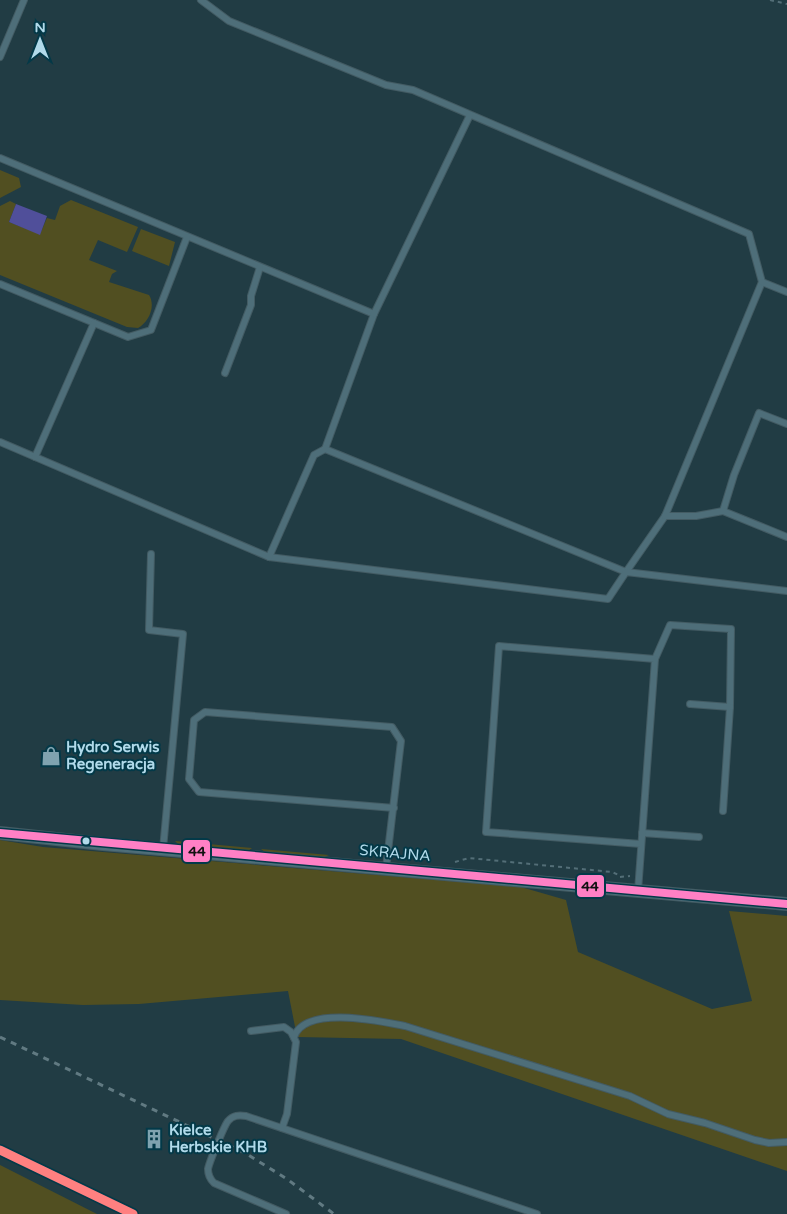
<svg xmlns="http://www.w3.org/2000/svg" width="787" height="1214" font-family="'Varela Round',sans-serif">
<style>
.green{fill:#514f21}
.water{fill:#504f9a}
.lines{fill:none;stroke-linecap:round;stroke-linejoin:round}
.lane-casing{stroke:#435b63;stroke-width:8}
.street-casing{stroke:#435b63;stroke-width:14}
.path{stroke:#536e77;stroke-width:2;stroke-dasharray:4 4;stroke-linecap:butt}
.lane{stroke:#4e6e79;stroke-width:6}
.street{stroke:#4e6e79;stroke-width:12}
.rail{stroke:#617a82;stroke-width:3;stroke-dasharray:6 6;stroke-linecap:butt}
.bus-1-casing{stroke:#033948;stroke-width:11}
.bus-1{stroke:#ff80c5;stroke-width:8}
.rail-1-casing{stroke:#033948;stroke-width:12}
.rail-1{stroke:#ff8080;stroke-width:9}
.bus-dot{fill:#b1daea;stroke:#033948;stroke-width:2}
.labels{text-anchor:middle;dominant-baseline:central;stroke-width:4;stroke-linejoin:round;paint-order:stroke}
.poi-label{font-size:15px;font-weight:bold;fill:#b1daea;stroke:#033948;text-anchor:start}
.street-label{font-size:15px;fill:#b1daea;stroke:#033948}
.line-badge{stroke:#033948;stroke-width:2}
.pale-badge-label{font-size:14px;text-anchor:middle;font-weight:bold;fill:#111}
</style>
<rect width="100%" height="100%" fill="#213c44"/>
<g class="green">
<polygon points="0,170 19,178 21,187 0,198"/>
<path d="M71,200l67,27 -11,25 -29,-12 -9,20 28,11 -5,3 -3,8 40,13c7,11 0,27 -11,33l-11,-1 -127,-52v-69l10,-5 6,3 -7,18 31,12 7,-16 8,2 5,-14z"/>
<polygon points="141,229 175,242 169,266 132,251"/>
<polygon points="0,840 43,847 521,887 566,900 578,952 712,1009 752,1001 729,911 787,916 787,1171 401,1039 297,1037 288,991 139,1004 83,1005 0,1000"/>
<polygon points="175,841 252,848 248,851 178,844"/>
<polygon points="261,849 329,855 324,857 265,852"/>
<polygon points="0,1165 97,1214 0,1214"/>
</g>
<polygon class="water" points="16,204 47,216 40,235 9,222"/>
<g class="lines">
<defs>
<g id="lane">
<polyline points="0,57 24,0"/>
<polyline points="0,158 374,314 325,449 626,572 665,516 762,282 749,234 413,90 386,85 229,21 201,0"/>
<polyline points="762,282 787,292"/>
<polyline points="0,284 128,337 151,330 187,237"/>
<polyline points="374,314 470,115"/>
<polyline points="225,373 251,305 251,296 260,267"/>
<polyline points="0,442 269,557 608,599 626,572 787,591"/>
<polyline points="35,457 94,323"/>
<polyline points="723,511 734,475 759,413 787,424"/>
<polyline points="665,516 696,516 723,511 787,537"/>
<polyline points="151,554 149,630 183,634 163,849"/>
<polyline points="269,557 314,455 325,449"/>
<polyline points="655,659 670,625 731,629 730,707 723,811"/>
<polyline points="690,704 730,707"/>
<polyline points="642,833 699,837"/>
<polyline points="386,868 401,741 392,727 205,712 194,720 189,779 199,792 394,808"/>
<polyline points="638,891 655,659 499,646 486,832 641,844"/>
<polyline points="251,1031 284,1027 291,1032 296,1042 287,1114 282,1128"/>
<path d="M294,1037c11,-32 85,-16 111,-11l225,70 38,18 37,9 50,17 14,3 18,-1"/>
<path d="M286,1214l-72,-31c-4,-4 -6,-8 -6,-14 1,-6 16,-43 20,-48 5,-6 11,-6 18,-5l291,98"/>
</g>
<polyline id="street" points="0,833 103,844 787,904"/>
</defs>
<use href="#lane" class="lane-casing"/>
<use href="#street" class="street-casing"/>
<g class="path">
<polyline points="770,0 787,4"/>
<polyline points="455,862 469,858 612,872 621,876"/>
<polyline points="620,877 630,876"/>
</g>
<use href="#lane" class="lane"/>
<use href="#street" class="street"/>
<polyline class="rail" points="0,1037 245,1153 287,1179 334,1214"/>
<defs>
<polyline id="bus-1" points="0,833 787,904"/>
</defs>
<use href="#bus-1" class="bus-1-casing"/>
<use href="#bus-1" class="bus-1"/>
<defs>
<polyline id="rail-1" points="0,1150 133,1214"/>
</defs>
<use href="#rail-1" class="rail-1-casing"/>
<use href="#rail-1" class="rail-1"/>
</g>
<defs>
<symbol id="shop-bare" viewBox="-9 -9 18 18"><path d="M-5-2.5h2.3a2.7 3.5 0 0 1 5.4 0H5L5.5 6h-11ZM-1.5-2.5h3a1.5 2.3 0 0 0-3 0Z" fill="#7fa3b0" stroke="#033948" stroke-width="2.5" paint-order="stroke"/></symbol>
<symbol id="building-bare" viewBox="-9 -9 18 18"><path d="M-4-6H4V6H1V3H-1V6H-4ZM-2.5-4.3h1.7v1.8h-1.7ZM.8-4.3h1.7v1.8H.8ZM-2.5-1h1.7V.8h-1.7ZM.8-1h1.7V.8H.8Z" fill="#7fa3b0" stroke="#033948" stroke-width="2.5" paint-order="stroke"/></symbol>
</defs>
<g fill-rule="evenodd">
<use href="#shop-bare" x="37" y="742" width="28" height="28"/>
<use href="#building-bare" x="140" y="1125" width="28" height="28"/>
</g>
<circle class="bus-dot" cx="86" cy="841" r="4.5"/>
<g class="labels">
<g class="poi-label">
<text x="66" y="747">Hydro Serwis<tspan x="66" dy="17">Regeneracja</tspan></text>
<text x="169" y="1130">Kielce<tspan x="169" dy="17">Herbskie KHB</tspan></text>
</g>
<g class="street-label">
<text transform="translate(395 853) rotate(5)">SKRAJNA</text>
</g>
</g>
<g class="line-badge">
<rect x="182" y="839" width="29" height="24" rx="5" fill="#ff80c5"/>
<rect x="576" y="874" width="29" height="24" rx="5" fill="#ff80c5"/>
</g>
<g class="pale-badge-label">
<text x="197" y="856">44</text>
<text x="590" y="891">44</text>
</g>
<g transform="translate(40 40)" stroke="#033948" stroke-width="4" paint-order="stroke">
<path d="M0-4L9 19L0 12L-9 19Z" fill="#b1daea"/>
<text y="-8" font-size="14" font-weight="bold" text-anchor="middle" fill="#b1daea">N</text>
</g>
</svg>
